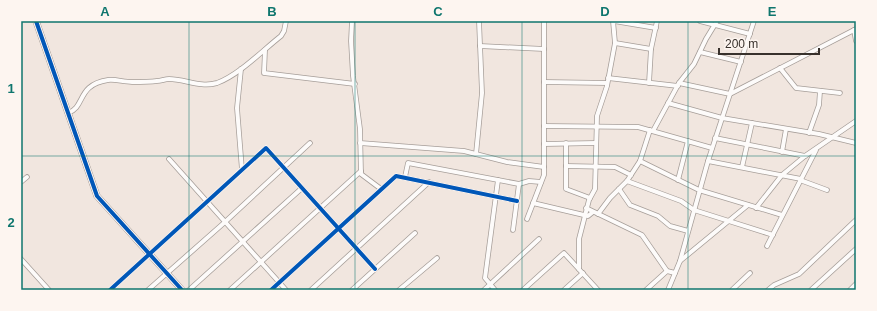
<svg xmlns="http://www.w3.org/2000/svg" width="877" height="311" font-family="Helvetica,sans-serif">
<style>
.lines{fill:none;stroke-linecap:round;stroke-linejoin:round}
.street-casing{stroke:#a69e99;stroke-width:5.5}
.secondary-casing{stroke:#a69e99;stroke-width:7}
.street{stroke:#fdfbfa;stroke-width:4}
.secondary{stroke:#fdfbfa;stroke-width:5.5}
.cycleway-casing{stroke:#fdf5f0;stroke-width:6}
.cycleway{stroke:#0057b8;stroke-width:4}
.grid{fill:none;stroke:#0f766e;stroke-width:1;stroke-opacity:0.55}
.neatline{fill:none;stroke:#0f766e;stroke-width:1.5}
.grid-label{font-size:13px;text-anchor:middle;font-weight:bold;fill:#0f766e}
</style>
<rect width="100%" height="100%" fill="#f1e6df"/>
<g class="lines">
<defs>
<g id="street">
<polyline points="352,21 351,41 353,76 360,129 361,174 381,189"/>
<polyline points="614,21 656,28"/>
<polyline points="700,21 750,34"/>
<polyline points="854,30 856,41"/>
<polyline points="615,43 651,49"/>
<polyline points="480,46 544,49"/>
<polyline points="265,50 264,73 355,84"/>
<polyline points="700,52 741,62"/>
<polyline points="780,68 796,88 840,93"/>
<polyline points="241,69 237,108 242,170"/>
<polyline points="608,78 678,86"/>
<polyline points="544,82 607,83"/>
<polyline points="649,83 651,49 657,21"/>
<polyline points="679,83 730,94 856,29"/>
<polyline points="668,103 722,118 819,134 856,143"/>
<path d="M68,113c18,-6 8,-28 40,-33 7,-1 16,2 24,2 8,0 17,0 25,-1 4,0 8,-2 12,-2 16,0 31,9 48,4 22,-8 46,-33 64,-47l3,-5 2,-10"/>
<polyline points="544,126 638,127 712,148"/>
<polyline points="653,131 679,83 694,64 706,39 717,21"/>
<polyline points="809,133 819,105 820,91"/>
<polyline points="715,138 805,156"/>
<polyline points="360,143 464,151 507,162 544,167"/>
<polyline points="566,143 566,189 590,198"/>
<polyline points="544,144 596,143"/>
<polyline points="782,152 786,129"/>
<polyline points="476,154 482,93 479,21"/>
<polyline points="169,159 286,290"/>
<polyline points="640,161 699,190 782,215"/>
<polyline points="708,161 801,179"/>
<polyline points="566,166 615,167 631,175"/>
<polyline points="742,167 752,123"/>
<polyline points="405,177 408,163 519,184 529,181 541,182"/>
<polyline points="678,180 688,141"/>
<polyline points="800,180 827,190"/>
<polyline points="627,181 681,201 694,210 773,235"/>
<polyline points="21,182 27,177"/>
<polyline points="619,189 630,205 658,216 670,226 688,231"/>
<polyline points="533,203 588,216 593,212"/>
<polyline points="586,208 642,235 667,271 675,273"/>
<polyline points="756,208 782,175 805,156 856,121"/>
<polyline points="598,214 610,198 627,181 640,161 650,130"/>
<polyline points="527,219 544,175 544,21"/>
<polyline points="513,230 519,184"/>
<polyline points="767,246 816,150"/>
<polyline points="21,259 49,290"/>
<polyline points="680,261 748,205"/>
<polyline points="579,269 579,239 589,200 595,189 597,116 607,86 615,43 613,21"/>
<polyline points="110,290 266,148 375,269"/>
<polyline points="148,290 225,222 310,143"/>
<polyline points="189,290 302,188"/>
<polyline points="230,290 361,171"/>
<polyline points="271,290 396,176 517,201"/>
<polyline points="311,290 429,182"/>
<polyline points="352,290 415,233"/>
<polyline points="399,290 437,258"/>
<polyline points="484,290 539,239"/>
<polyline points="495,290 485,278 498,180"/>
<polyline points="523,290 564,253 598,290"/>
<polyline points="564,290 583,273"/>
<polyline points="646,290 667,271"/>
<polyline points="668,290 680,261 708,161 754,21"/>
<polyline points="732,290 750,273"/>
<polyline points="768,290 774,285 799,274 856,220"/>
<polyline points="811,290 856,249"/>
<polyline points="850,290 856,284"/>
</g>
<polyline id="secondary" points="36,21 97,196 182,290"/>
</defs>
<use href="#street" class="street-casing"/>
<use href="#secondary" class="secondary-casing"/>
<use href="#street" class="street"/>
<use href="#secondary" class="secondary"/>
<defs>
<g id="cycleway">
<polyline points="36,21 97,196 182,290"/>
<polyline points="110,290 266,148 375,269"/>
<polyline points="271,290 396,176 517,201"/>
</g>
</defs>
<use href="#cycleway" class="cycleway-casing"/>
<use href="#cycleway" class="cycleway"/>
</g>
<path class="grid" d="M189,21v269M355,21v269M522,21v269M688,21v269M21,156h835"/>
<rect width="877" height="311" fill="none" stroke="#fdf5f0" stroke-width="44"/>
<path d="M719 48v6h100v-6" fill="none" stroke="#38312c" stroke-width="2"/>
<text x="725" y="48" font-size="12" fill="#38312c" stroke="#fdf5f0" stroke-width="3" paint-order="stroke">200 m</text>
<rect x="22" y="22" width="833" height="267" class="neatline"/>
<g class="grid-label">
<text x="105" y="16">A</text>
<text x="272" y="16">B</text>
<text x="438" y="16">C</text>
<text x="605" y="16">D</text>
<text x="772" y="16">E</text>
<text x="11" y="93">1</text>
<text x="11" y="227">2</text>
</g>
</svg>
